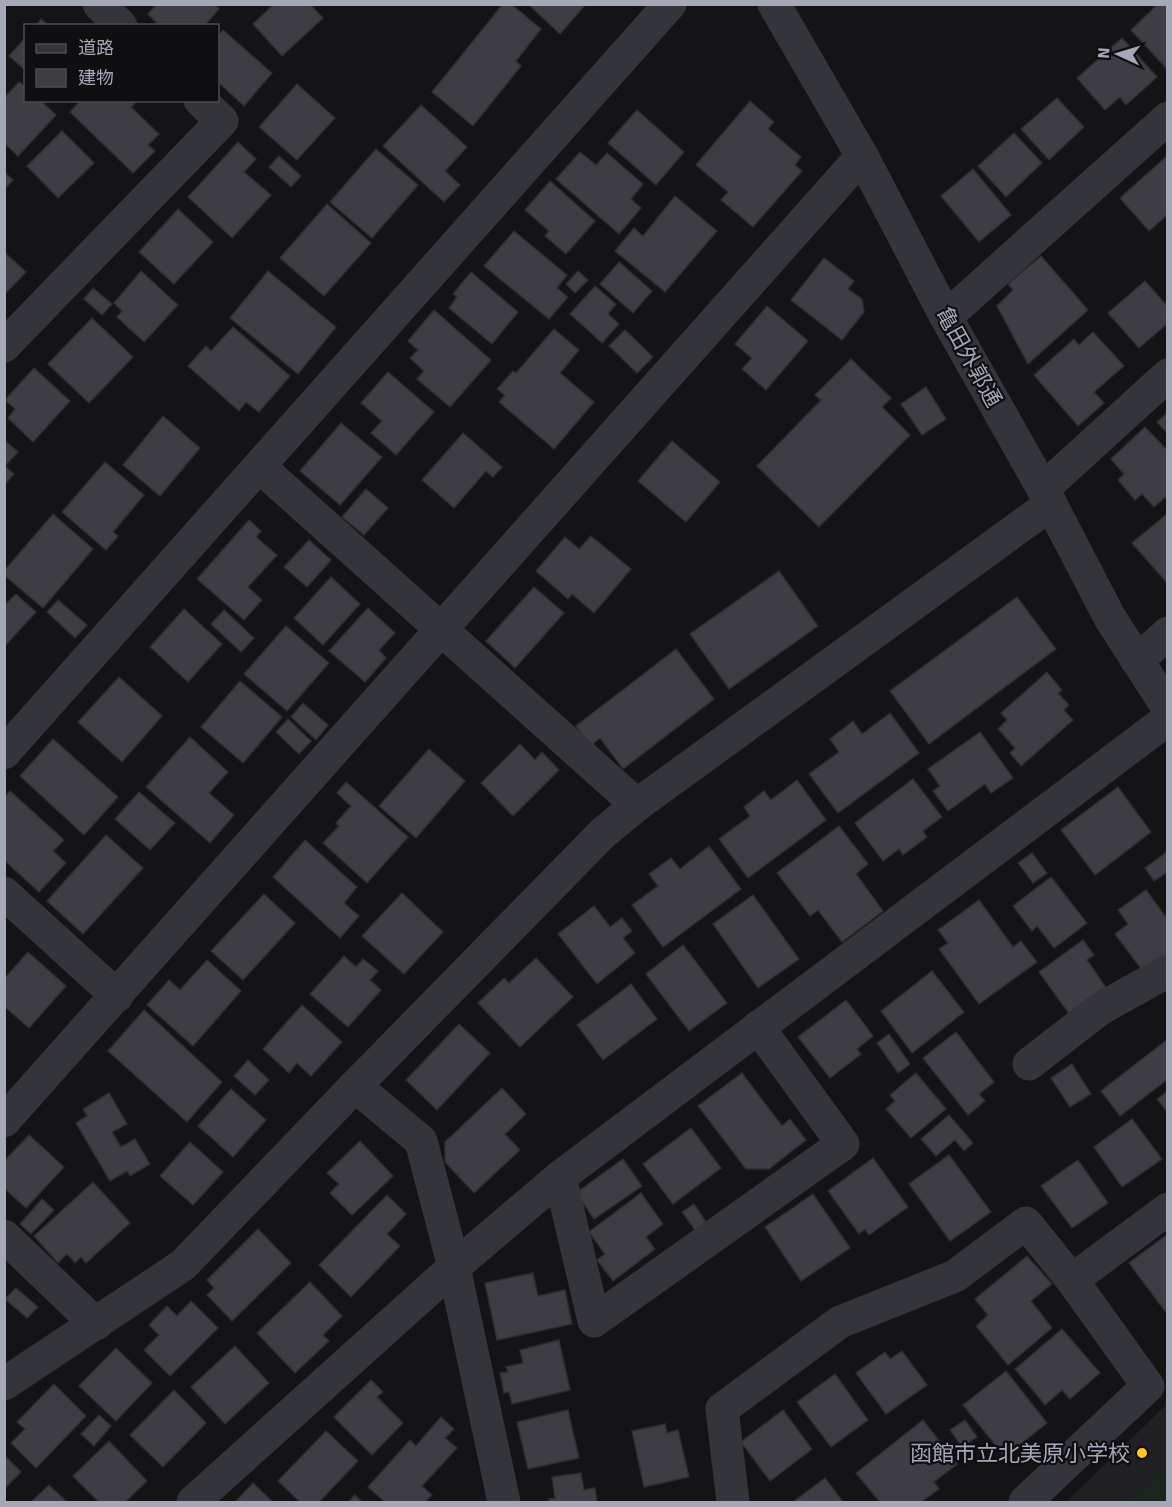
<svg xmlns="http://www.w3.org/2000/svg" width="1172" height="1507" font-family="Signika,'Noto Sans JP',sans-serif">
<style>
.built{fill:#201f23}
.pitch{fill:#1b241d}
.building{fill:#3e3d43;stroke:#2e2d32;stroke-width:1.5}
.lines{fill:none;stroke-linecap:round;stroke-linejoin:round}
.minor{stroke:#34353b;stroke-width:33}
.tertiary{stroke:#34353b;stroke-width:33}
.poi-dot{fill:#ffc522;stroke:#0f0e10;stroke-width:2}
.labels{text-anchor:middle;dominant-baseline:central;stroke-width:4.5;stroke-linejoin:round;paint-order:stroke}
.street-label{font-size:22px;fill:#a4a8b7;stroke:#0f0e10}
.poi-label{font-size:22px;fill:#a4a8b7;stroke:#0f0e10;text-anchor:end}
</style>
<rect width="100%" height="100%" fill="#141315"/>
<polygon class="built" points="1167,1404 1167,1502 1066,1502"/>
<polygon class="pitch" points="1167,1468 1167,1502 1124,1502"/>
<g class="building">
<polygon points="157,4 214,4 219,9 204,26 160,26 148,14"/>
<polygon points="274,4 310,4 323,18 282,56 253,24"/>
<polygon points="503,4 511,4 541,29 516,61 521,66 473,126 432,92"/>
<polygon points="528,4 586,4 560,34"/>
<polygon points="1158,4 1168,4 1168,70 1131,30"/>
<polygon points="41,19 49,26 36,26"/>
<polygon points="223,30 272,73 244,106 218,82 218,36"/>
<polygon points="26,37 26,71 9,56"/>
<polygon points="1122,38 1157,77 1126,105 1120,97 1105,110 1077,78"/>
<polygon points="19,82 26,87 26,100 40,100 56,115 18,156 4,143 4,98"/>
<polygon points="297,84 335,118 297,160 259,127"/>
<polygon points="1057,98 1084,127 1049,160 1021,129"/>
<polygon points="81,100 134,100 136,102 131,107 159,134 148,145 155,151 133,173 70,112"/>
<polygon points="750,101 774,122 768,129 801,157 795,165 802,171 753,227 721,200 728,192 696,165"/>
<polygon points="421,105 467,147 445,171 460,185 444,202 383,146"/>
<polygon points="637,110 684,152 656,185 608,143"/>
<polygon points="62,131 94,163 58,198 27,166"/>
<polygon points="1014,133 1042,163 1006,197 978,166"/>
<polygon points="238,142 256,159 244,172 271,195 232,238 188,197"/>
<polygon points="376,149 418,185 372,238 330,202"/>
<polygon points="580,152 596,165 607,153 643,184 631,199 641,208 619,234 556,179"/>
<polygon points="1168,155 1168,214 1149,231 1120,198"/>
<polygon points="279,156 301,176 291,187 269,167"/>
<polygon points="973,169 1011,215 979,242 941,196"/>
<polygon points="4,172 13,180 4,190"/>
<polygon points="550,181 595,221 566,254 545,236 549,231 525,210"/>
<polygon points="675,196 717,231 665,292 615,251 634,228 643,236"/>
<polygon points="327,204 371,243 324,296 280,258"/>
<polygon points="178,209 213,242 174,284 139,252"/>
<polygon points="514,231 567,275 557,288 568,297 549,319 484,266"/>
<polygon points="4,252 26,272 4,295"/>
<polygon points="1041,256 1088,310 1028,364 997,306 1013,290 1008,284"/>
<polygon points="824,258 854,281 848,289 862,299 864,312 842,340 791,300"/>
<polygon points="619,262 652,291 633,313 600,284"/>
<polygon points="141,271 178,305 144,342 117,317 122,311 114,303"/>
<polygon points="268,271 336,327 298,374 230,318"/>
<polygon points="578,271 588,280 575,293 566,284"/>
<polygon points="471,272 518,312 492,344 449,308 457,297 453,294"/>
<polygon points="1145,281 1168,307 1168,323 1139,348 1108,313"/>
<polygon points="595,286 616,304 608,314 619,324 602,343 570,314"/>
<polygon points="93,288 112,304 102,315 84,299"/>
<polygon points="767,306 808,341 766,390 742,369 752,358 735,344"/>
<polygon points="434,310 491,360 450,407 417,379 424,371 410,358 418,350 408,341"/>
<polygon points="92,318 133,357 89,403 48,364"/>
<polygon points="233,327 290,376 259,412 246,402 239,411 188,366 206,346 211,351"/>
<polygon points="554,329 579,350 560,373 594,402 554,449 499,402 505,395 497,389 513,371 516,373"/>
<polygon points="625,330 653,357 637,373 609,346"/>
<polygon points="1093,332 1124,366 1094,392 1104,403 1078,426 1034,375 1074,339 1079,345"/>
<polygon points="851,359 891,398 882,407 910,435 819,527 757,466 821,400 815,395"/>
<polygon points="34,368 70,401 33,442 8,418 15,409 5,400"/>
<polygon points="388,372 434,412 396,455 371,433 382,421 361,403"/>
<polygon points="926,387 946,419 922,435 901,404"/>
<polygon points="1168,412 1168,434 1157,422"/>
<polygon points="163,416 200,448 160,496 123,465"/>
<polygon points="341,423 382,457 340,505 300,471"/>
<polygon points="1145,427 1168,451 1168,495 1154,507 1142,494 1135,500 1118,480 1124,474 1111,459"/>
<polygon points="463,433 502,467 493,477 486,471 454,508 422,480"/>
<polygon points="4,440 18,452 5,466 14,474 4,485"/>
<polygon points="672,441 720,482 686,522 638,481"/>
<polygon points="105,462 144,495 113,532 118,536 106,550 62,512"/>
<polygon points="366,489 388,508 364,535 342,517"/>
<polygon points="1168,513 1168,584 1132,543"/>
<polygon points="53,514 93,549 43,608 4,575 4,571"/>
<polygon points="249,520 261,531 256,537 277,555 248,587 262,600 244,620 197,579"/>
<polygon points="591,536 631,569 594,613 572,594 568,599 536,571 565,537 579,549"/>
<polygon points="309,540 331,560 307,587 284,567"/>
<polygon points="779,571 818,626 729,689 690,634"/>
<polygon points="331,577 360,604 323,645 294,618"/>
<polygon points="534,587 564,613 515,668 486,641"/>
<polygon points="16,594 36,612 4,647 4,602 6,604"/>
<polygon points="1017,597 1056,649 929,744 890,691"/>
<polygon points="58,600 87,625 75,638 47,612"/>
<polygon points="368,608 395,633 379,650 386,658 365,682 329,651"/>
<polygon points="184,609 222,644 188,682 150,647"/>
<polygon points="224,610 254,638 241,652 211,624"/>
<polygon points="286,626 329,663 287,711 244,674"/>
<polygon points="676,649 714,699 623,769 600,738 590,746 576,726"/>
<polygon points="1047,672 1062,690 1058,693 1069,705 1064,710 1073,720 1021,766 1010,753 1015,748 998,729 1007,720 1001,713"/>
<polygon points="119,677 162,716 122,762 78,722"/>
<polygon points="240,681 282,717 243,763 201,727"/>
<polygon points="303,703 328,725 316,740 291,717"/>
<polygon points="890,713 919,753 838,813 809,774 839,752 830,739 853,721 862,734"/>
<polygon points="288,719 311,741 299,754 276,732"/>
<polygon points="980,732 1013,778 991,793 985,784 948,811 933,791 940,786 928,769"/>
<polygon points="190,737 228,772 209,793 234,815 210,843 146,787"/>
<polygon points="53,739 118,797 84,835 20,776"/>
<polygon points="520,744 535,760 542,752 559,770 513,816 481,783"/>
<polygon points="429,749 465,781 416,838 379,806"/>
<polygon points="913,779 942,817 923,831 927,837 903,855 899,849 883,861 855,823"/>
<polygon points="797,780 826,820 748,878 719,839 750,816 744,807 764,791 771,800"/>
<polygon points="346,782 408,837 367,883 323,843 339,826 336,823 351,806 337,793"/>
<polygon points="1118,787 1151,832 1095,875 1061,830"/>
<polygon points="10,791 64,840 53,851 66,863 39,892 4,860 4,797"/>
<polygon points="139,792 175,823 150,850 115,819"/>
<polygon points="839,826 868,864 856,874 883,911 842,942 818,910 810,916 777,873"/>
<polygon points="106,835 143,868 83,934 47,901"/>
<polygon points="305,840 357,887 344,903 359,916 340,938 273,877"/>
<polygon points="709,846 741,889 663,947 632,905 658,886 649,874 671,858 680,869"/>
<polygon points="1168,851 1168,872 1154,881 1145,868"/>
<polygon points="1032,853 1047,873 1033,883 1018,863"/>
<polygon points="1051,877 1087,923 1054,948 1037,926 1032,931 1013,906"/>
<polygon points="1146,890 1168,920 1168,958 1145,974 1115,934 1128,924 1118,910"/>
<polygon points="402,893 443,932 404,974 362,936"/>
<polygon points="264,894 295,923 243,980 211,951"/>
<polygon points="753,895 799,959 758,988 713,924"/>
<polygon points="979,900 1013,947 1021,941 1037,962 979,1004 939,949 948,943 938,930"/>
<polygon points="594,906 610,927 622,918 632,931 623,938 635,953 597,984 558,934"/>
<polygon points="1083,940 1094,955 1087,960 1107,989 1070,1015 1039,972"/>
<polygon points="683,945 727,1003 689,1031 646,974"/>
<polygon points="28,952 66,986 29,1028 4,1006 4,979"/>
<polygon points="344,956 356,967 363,959 378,971 370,980 381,990 348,1027 310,994"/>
<polygon points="536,958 573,997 520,1047 478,1003 504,978 509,983"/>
<polygon points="207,960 241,991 193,1046 147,1005 169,980 180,990"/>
<polygon points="932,971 964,1012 912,1053 881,1011"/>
<polygon points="631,984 657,1019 603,1060 577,1025"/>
<polygon points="846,1000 873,1036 857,1049 861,1054 830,1078 798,1037"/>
<polygon points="302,1005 342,1042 311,1076 297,1063 289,1073 263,1049"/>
<polygon points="144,1010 222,1082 187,1122 108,1051"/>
<polygon points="459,1024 490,1053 437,1110 406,1080"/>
<polygon points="956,1032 994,1082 979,1094 985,1101 968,1115 923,1058"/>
<polygon points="889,1034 910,1064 898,1073 877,1043"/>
<polygon points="1168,1039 1168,1079 1120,1116 1101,1091"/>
<polygon points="248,1060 269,1080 255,1095 234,1076"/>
<polygon points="1072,1064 1091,1094 1070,1107 1051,1078"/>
<polygon points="742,1073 782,1126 790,1119 806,1140 769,1169 746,1169 698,1106"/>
<polygon points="916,1073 946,1109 911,1138 886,1109 895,1101 890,1095"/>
<polygon points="502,1088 526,1114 505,1134 520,1150 474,1193 445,1162 445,1142"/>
<polygon points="231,1089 266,1120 233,1157 198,1126"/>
<polygon points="1168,1091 1168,1113 1157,1099"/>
<polygon points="109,1093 127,1124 112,1132 121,1147 135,1139 150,1164 130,1176 127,1171 110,1181 76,1123 87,1116 83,1109"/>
<polygon points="949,1115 973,1143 964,1151 955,1140 936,1156 921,1139"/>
<polygon points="1132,1119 1162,1159 1122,1187 1094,1147"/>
<polygon points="691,1128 721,1168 673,1204 643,1164"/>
<polygon points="29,1135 64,1167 26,1208 4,1188 4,1161"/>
<polygon points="360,1141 393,1176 352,1215 330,1193 339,1184 327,1173"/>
<polygon points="190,1142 223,1172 193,1205 160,1176"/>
<polygon points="949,1155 991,1212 950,1241 909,1184"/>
<polygon points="873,1158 908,1207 869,1235 865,1229 859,1234 828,1191"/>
<polygon points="623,1159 642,1186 594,1219 576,1193"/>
<polygon points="1078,1160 1108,1203 1072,1228 1041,1186"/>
<polygon points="93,1182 130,1223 86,1263 81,1257 75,1263 67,1254 58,1263 34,1236"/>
<polygon points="641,1193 663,1224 646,1237 655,1249 613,1281 597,1260 605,1254 589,1232"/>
<polygon points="813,1194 850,1248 801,1281 765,1227"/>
<polygon points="387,1195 406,1214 387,1234 400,1246 351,1297 319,1265"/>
<polygon points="42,1199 54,1210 31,1234 20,1224"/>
<polygon points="694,1204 706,1222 695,1230 682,1212"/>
<polygon points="258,1229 291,1263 232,1321 207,1295 214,1288 207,1280"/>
<polygon points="1168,1234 1168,1308 1165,1311 1129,1263"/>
<polygon points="1027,1256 1052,1284 1031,1301 1052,1328 1008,1365 976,1326 988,1315 975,1299"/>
<polygon points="533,1273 538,1296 565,1290 572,1324 497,1340 485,1283"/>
<polygon points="310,1282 342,1316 323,1335 329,1341 295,1373 257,1333"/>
<polygon points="16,1288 38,1307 27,1318 5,1299"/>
<polygon points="191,1301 218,1328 170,1376 144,1350 159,1335 149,1325 167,1306 177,1316"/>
<polygon points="1062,1329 1100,1373 1070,1399 1062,1390 1045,1405 1015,1369"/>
<polygon points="559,1340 570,1390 512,1404 509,1392 504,1393 500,1373 508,1372 506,1367 523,1363 520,1350"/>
<polygon points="235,1346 269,1383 225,1424 191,1387"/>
<polygon points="116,1348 152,1383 116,1421 79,1386"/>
<polygon points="902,1351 927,1385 886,1414 856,1373 885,1352 890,1359"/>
<polygon points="1006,1371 1047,1423 1005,1457 963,1405"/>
<polygon points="835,1374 868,1420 831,1447 797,1402"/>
<polygon points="371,1380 383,1392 377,1397 403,1423 372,1455 334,1417"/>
<polygon points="54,1384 86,1416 36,1468 11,1443 25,1429 17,1422"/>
<polygon points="174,1390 206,1423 163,1467 130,1435"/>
<polygon points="568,1410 579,1458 528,1469 517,1422"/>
<polygon points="783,1410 812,1449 770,1481 741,1442"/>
<polygon points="99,1415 111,1426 94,1446 81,1434"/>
<polygon points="441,1417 454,1429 445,1438 457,1448 422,1486 432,1495 425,1502 385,1502 368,1487 410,1440 416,1446"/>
<polygon points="923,1420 957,1464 934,1482 939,1489 921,1502 880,1502 856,1473"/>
<polygon points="965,1420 977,1437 962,1447 950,1430"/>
<polygon points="665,1424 667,1433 678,1430 689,1477 644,1487 632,1431"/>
<polygon points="326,1431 358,1461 319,1502 300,1502 278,1481"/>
<polygon points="109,1441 147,1481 125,1502 99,1502 73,1476"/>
<polygon points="4,1455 21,1472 4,1489"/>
<polygon points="581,1473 584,1490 595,1488 597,1502 549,1502 549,1499 555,1498 552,1477"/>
<polygon points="825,1478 843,1502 793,1502"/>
<polygon points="253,1483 273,1502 235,1502"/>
<polygon points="49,1485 67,1502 31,1502"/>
<polygon points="355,1495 362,1502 348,1502"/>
</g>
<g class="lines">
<g class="minor">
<polyline points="99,4 121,26"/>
<polyline points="946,317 1168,118"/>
<polyline points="4,346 222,121 200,100"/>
<polyline points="260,467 637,805"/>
<polyline points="1043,489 1168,375"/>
<polyline points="1137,661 1168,633"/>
<polyline points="4,753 670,4"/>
<polyline points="4,893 117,996"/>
<polyline points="1029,1064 1100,1009 1168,971"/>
<polyline points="355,1086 421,1141 454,1267 504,1502"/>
<polyline points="4,1121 862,156"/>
<polyline points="560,1177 594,1321 843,1144 758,1027"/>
<polyline points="4,1236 96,1324"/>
<polyline points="1072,1280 1168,1209"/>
<polyline points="4,1384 183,1265 355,1086 603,833 637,805 1051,504"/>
<polyline points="193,1502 454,1267 560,1177 1168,719"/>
<polyline points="733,1502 722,1409 840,1322 955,1276 1026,1223 1072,1280 1148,1386 1025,1502"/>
</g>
<polyline class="tertiary" points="774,4 862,156 946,317 1043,489 1110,618 1168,708"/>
</g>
<circle class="poi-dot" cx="1142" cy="1453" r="6"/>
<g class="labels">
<g class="street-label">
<text transform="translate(969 357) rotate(61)">亀田外郭通</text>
</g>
<g class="poi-label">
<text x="1130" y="1453">函館市立北美原小学校</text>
</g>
</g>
<rect width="1172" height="1507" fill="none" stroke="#a4a8b7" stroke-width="12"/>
<rect x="24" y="24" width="195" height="78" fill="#0f0e10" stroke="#4b4c53" stroke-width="1.5"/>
<rect x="36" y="44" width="30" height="9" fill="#34353b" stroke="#4b4c53" stroke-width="1.5"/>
<text x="78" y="54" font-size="18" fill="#a4a8b7">道路</text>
<rect x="36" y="69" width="30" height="18" fill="#3e3d43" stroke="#4b4c53" stroke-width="1.5"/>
<text x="78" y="84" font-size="18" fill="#a4a8b7">建物</text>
<g transform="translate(1118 54) rotate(274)" stroke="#0f0e10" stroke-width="4.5" paint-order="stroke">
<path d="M0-4.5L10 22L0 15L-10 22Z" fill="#a4a8b7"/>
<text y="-9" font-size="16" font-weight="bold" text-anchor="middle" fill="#a4a8b7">N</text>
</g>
</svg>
